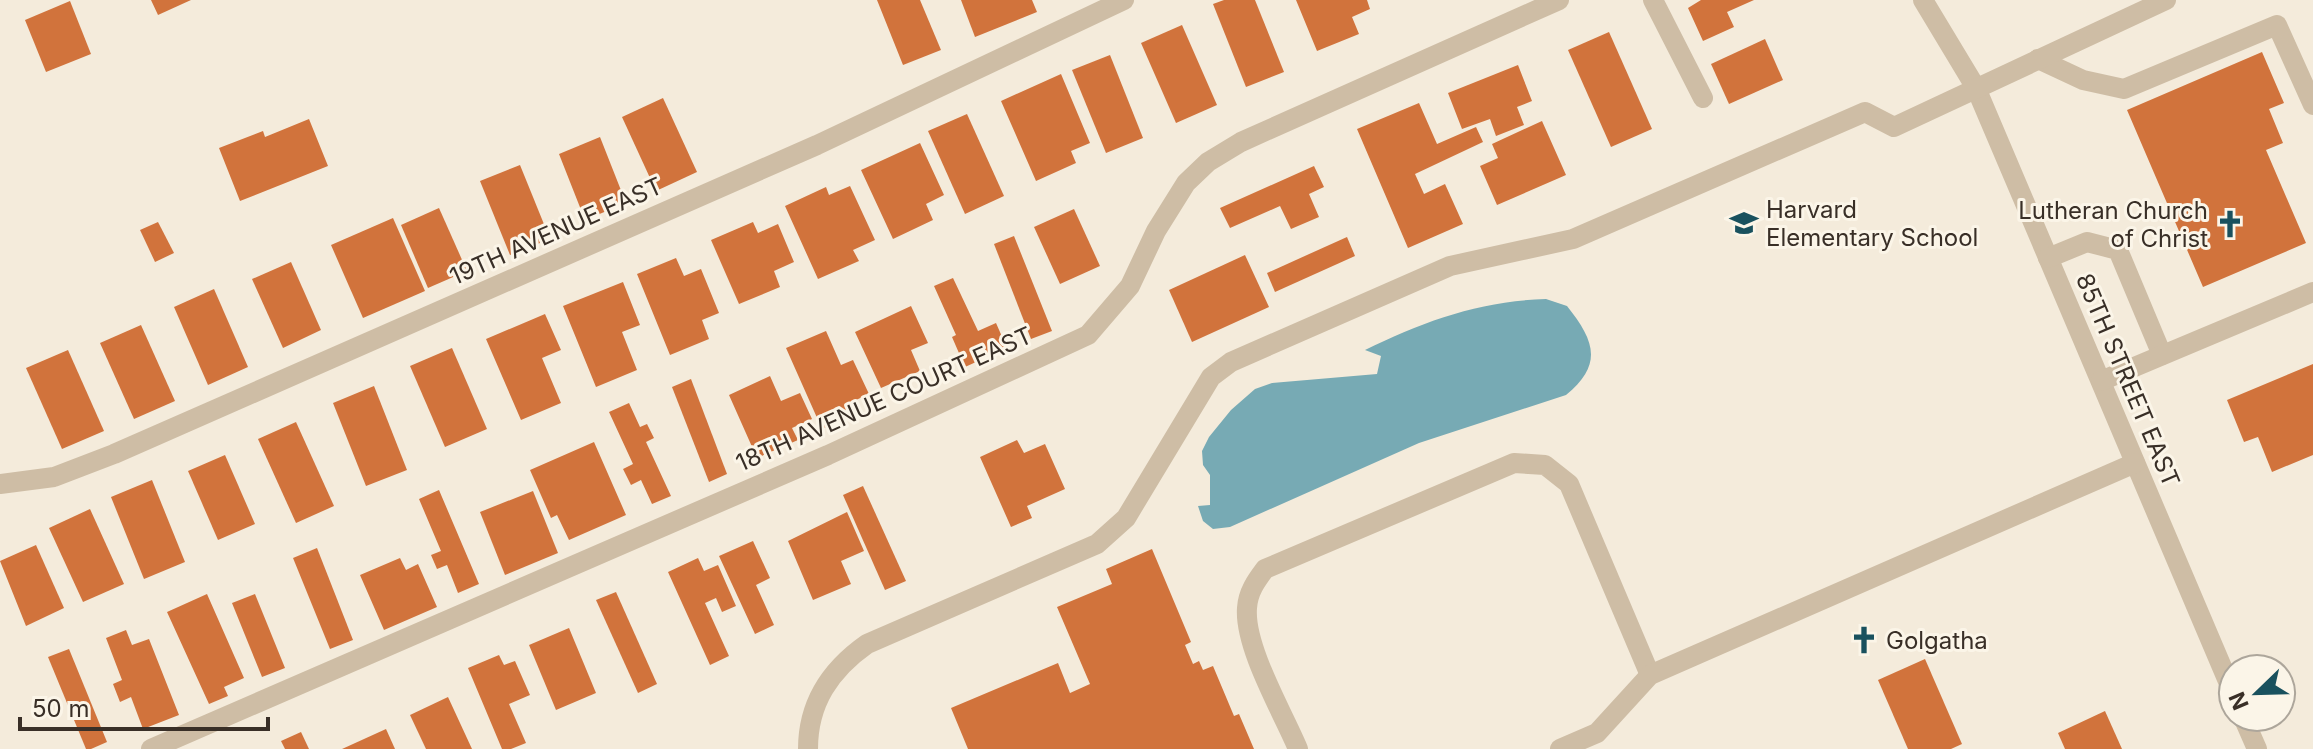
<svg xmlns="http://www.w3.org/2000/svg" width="2313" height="749" font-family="Inter,sans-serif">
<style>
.water{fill:#77aab4}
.building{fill:#d1733c}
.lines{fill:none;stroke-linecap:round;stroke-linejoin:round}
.minor{stroke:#cebda5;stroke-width:20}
.labels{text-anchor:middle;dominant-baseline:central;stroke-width:6;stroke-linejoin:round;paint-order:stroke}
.poi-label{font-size:24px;fill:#392f27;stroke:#fbf5e8;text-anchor:start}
.street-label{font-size:24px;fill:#392f27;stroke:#fbf5e8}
</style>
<rect width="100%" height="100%" fill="#f4ebdb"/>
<path class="water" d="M1546,299l21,7c27,34 37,58 -1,89l-147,48 -189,84 -17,2 -10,-8 -5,-15 12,-1v-30l-7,-10 -1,-14 7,-14 22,-27 24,-21 17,-6 105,-9 4,-18 -16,-6c59,-29 115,-49 181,-51z"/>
<g class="building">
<polygon points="151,0 191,0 158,15"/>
<polygon points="877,0 920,0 941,50 903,65"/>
<polygon points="961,0 1032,0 1037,12 975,37"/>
<polygon points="1224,0 1255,0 1284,72 1246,87 1213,4"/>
<polygon points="1296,0 1367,0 1370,9 1352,17 1359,34 1317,51"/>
<polygon points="1701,0 1754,0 1727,12 1734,27 1703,41 1688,8"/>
<polygon points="70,1 91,54 46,72 25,20"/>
<polygon points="1182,25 1217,105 1176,123 1141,43"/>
<polygon points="1609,32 1652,129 1611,147 1568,50"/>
<polygon points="1765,39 1783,80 1729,104 1711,64"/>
<polygon points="2262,52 2284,103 2269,109 2283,143 2266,150 2306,243 2203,287 2127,110"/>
<polygon points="1110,55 1143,138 1106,153 1072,70"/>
<polygon points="1518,65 1532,101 1517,107 1524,125 1496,136 1490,119 1462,129 1448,93"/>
<polygon points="1061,74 1090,143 1071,151 1076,163 1036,181 1001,101"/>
<polygon points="663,98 697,172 656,191 622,117"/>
<polygon points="1419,103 1437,144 1476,127 1483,142 1415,174 1424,194 1445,184 1463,224 1408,248 1357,129"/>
<polygon points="967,114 1004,196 965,214 928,131"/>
<polygon points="309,119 328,166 240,201 219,148 263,131 265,137"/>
<polygon points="1542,121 1566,175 1497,205 1480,166 1498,158 1492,144"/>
<polygon points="600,137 626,203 585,220 559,154"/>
<polygon points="920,143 944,195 926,204 933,220 893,239 861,170"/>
<polygon points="520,165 550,239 510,255 480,181"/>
<polygon points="1314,166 1324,187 1309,194 1319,217 1291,229 1280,206 1230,228 1220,208"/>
<polygon points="850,186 875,240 853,250 859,261 818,279 785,206 826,187 829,195"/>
<polygon points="439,208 467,271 428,288 401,225"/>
<polygon points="1074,209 1100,266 1060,284 1034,227"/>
<polygon points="393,218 425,291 363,318 331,245"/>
<polygon points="158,222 174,253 155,262 140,230"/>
<polygon points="753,222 758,233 778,224 794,262 774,271 780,287 739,304 711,240"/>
<polygon points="1014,236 1052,331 1031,339 994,244"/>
<polygon points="1347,237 1355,256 1275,292 1267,273"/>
<polygon points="1245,255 1269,307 1192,342 1169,290"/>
<polygon points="676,258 684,276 701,269 719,313 702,320 709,339 670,355 637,274"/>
<polygon points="291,262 321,330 283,348 252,279"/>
<polygon points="953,278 978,331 996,323 1007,348 965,367 952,337 956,335 934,286"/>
<polygon points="623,282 640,325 622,332 637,370 596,387 563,306"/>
<polygon points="214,289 248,367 208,385 174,307"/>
<polygon points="911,306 928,343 911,350 920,371 881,388 855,332"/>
<polygon points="545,314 561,350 542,358 561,403 521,420 486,339"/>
<polygon points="141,325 175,401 134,419 100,343"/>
<polygon points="826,331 841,365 853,360 869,394 856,400 861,411 822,429 786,348"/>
<polygon points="452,348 487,429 445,447 410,366"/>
<polygon points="68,350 104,431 62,449 26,368"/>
<polygon points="2313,364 2313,455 2272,472 2258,437 2244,442 2227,400"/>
<polygon points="770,376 781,401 800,393 812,419 792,428 798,440 757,458 729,395"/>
<polygon points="691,379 727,474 709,482 672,387"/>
<polygon points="374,386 407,470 366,486 333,403"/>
<polygon points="629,403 640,427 647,424 654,438 646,442 671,496 652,504 641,480 631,485 623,469 633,464 609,412"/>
<polygon points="296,422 334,506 296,523 258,439"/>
<polygon points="1017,440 1024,453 1045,444 1065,489 1027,506 1032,518 1011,527 980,457"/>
<polygon points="594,442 626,515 569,540 557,515 551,518 530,470"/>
<polygon points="225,455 255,524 218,540 188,471"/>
<polygon points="152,480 185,562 144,579 111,497"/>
<polygon points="863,486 906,581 885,590 843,495"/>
<polygon points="439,490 479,584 458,593 447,565 437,569 431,555 441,551 419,499"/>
<polygon points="533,491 558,553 505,575 480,512"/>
<polygon points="90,509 124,584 83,602 49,528"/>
<polygon points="847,512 864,551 841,561 851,584 813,600 788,541"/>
<polygon points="753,541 770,578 756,585 774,625 755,634 719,556"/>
<polygon points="36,545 64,608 26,626 0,561"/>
<polygon points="317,548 353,640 330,649 293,558"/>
<polygon points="1152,549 1191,642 1185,645 1193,664 1199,661 1203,670 1213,666 1234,716 1239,714 1254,749 968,749 951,708 1058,663 1070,693 1090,684 1057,607 1112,584 1106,569"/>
<polygon points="400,558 406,570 418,564 437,607 384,630 360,575"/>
<polygon points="698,558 704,571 718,565 736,606 722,612 716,598 705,603 729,656 710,665 668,572"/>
<polygon points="616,592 657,684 638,693 596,600"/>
<polygon points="207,594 244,678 224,687 228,696 209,704 167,612"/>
<polygon points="255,594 285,668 262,677 232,603"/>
<polygon points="569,628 596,693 556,710 529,645"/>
<polygon points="126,630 132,645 149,639 179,715 143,729 131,697 120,702 113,684 122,680 106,638"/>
<polygon points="69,649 107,742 91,749 86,749 48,657"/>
<polygon points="499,655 504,665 515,661 530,695 509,704 526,743 511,749 502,749 468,668"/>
<polygon points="1925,659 1962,744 1951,749 1908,749 1878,680"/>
<polygon points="448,697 472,749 426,749 410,715"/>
<polygon points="2105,711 2122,749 2065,749 2058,733"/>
<polygon points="386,729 395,749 342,749"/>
<polygon points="301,732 309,749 285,749 281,741"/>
</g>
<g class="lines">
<g class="minor">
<polyline points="1653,0 1703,98"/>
<polyline points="1923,0 1976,88 2233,693"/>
<polyline points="2038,59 2083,80 2124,89 2277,25 2313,105"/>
<polyline points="2048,258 2087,242 2118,250 2162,355"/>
<polyline points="2101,381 2313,292"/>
<polyline points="0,484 54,477 114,454 817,145 1124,0"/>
<polyline points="2243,717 2257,749"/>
<polyline points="151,749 828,455 1088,335 1130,286 1156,231 1186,183 1208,162 1241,142 1559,0"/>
<path d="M808,749c0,-46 22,-79 59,-105l230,-100 29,-26 85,-141 20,-15 219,-96 123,-27 292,-127 29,15 272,-127"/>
<path d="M1298,749c-15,-36 -54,-102 -51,-141 1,-16 9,-27 18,-39l249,-106 31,2 24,19 81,191"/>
<polyline points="1560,749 1597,733 1650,675 2135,463"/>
</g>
</g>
<defs>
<symbol id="school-bare" viewBox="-9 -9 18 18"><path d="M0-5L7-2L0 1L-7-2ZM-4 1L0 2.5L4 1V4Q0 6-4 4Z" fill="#19515e" stroke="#fbf5e8" stroke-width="2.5" paint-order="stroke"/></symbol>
<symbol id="church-bare" viewBox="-9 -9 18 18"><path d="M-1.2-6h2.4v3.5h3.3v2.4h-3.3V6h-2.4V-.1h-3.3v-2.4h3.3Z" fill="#19515e" stroke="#fbf5e8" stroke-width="2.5" paint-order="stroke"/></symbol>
</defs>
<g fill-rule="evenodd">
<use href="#school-bare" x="1724" y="203" width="40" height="40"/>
<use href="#church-bare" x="2210" y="204" width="40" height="40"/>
<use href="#church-bare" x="1844" y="620" width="40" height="40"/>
</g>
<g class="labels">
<g class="poi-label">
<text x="1766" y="209">Harvard<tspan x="1766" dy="28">Elementary School</tspan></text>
<text x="2208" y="210" text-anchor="end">Lutheran Church<tspan x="2208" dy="28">of Christ</tspan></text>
<text x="1886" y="640">Golgatha</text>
</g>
<g class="street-label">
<text transform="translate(556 231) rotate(-24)">19TH AVENUE EAST</text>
<text transform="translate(2128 380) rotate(67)">85TH STREET EAST</text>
<text transform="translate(884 399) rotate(-24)">18TH AVENUE COURT EAST</text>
</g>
</g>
<g transform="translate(2257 693) rotate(247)"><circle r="38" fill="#fbf5e8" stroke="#ada69b" stroke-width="2"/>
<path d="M0-6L14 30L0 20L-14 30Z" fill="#19515e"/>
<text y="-12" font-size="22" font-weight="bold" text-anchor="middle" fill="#392f27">N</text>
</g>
<path d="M20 717v12h248v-12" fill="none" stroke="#392f27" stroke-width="4"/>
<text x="32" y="717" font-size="24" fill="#392f27" stroke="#fbf5e8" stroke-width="6" paint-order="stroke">50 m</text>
</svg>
